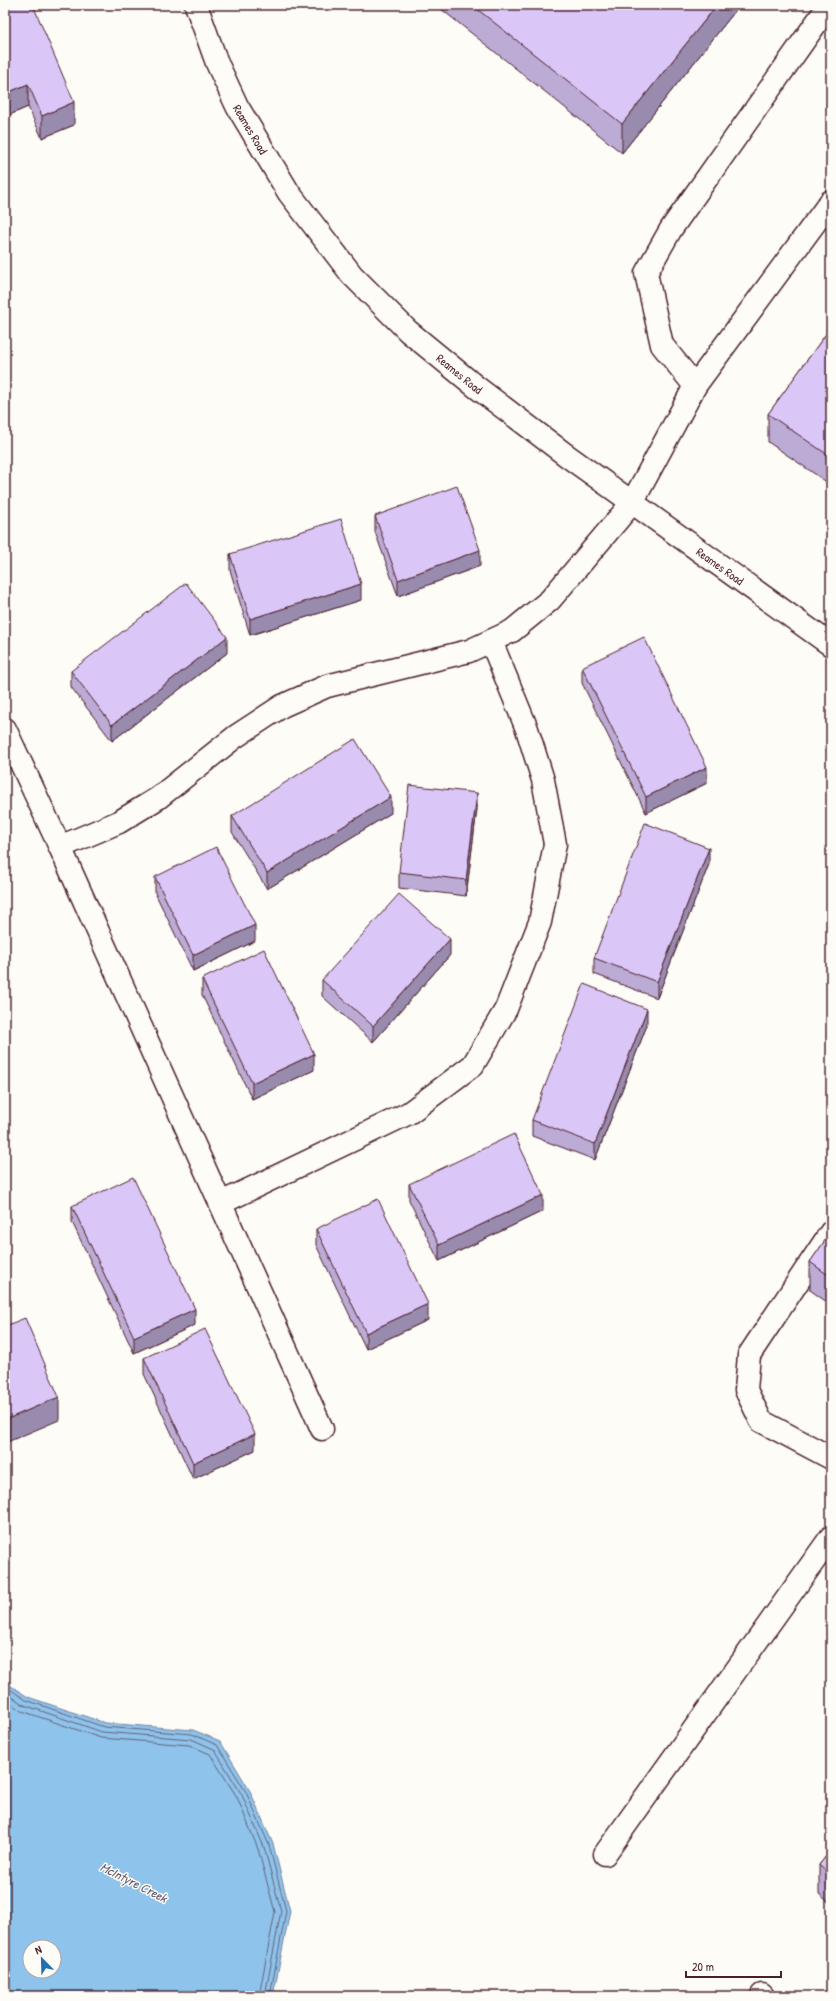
<svg xmlns="http://www.w3.org/2000/svg" width="836" height="2001" font-family="'Patrick Hand',sans-serif">
<style>
.water{fill:#8ec3eb;stroke:#73819e;fill-rule:evenodd}
.lines{fill:none;stroke-linecap:round;stroke-linejoin:round}
.shore{stroke:#656178;stroke-width:1}
.minor-casing{stroke:#4a1f2b;stroke-width:25}
.major-casing{stroke:#4a1f2b;stroke-width:25}
.minor{stroke:#fdfcf7;stroke-width:22}
.major{stroke:#fdfcf7;stroke-width:22}
.wall{fill:#bcabd4;stroke:#4a1f2b}
.shaded-wall{fill:#998bad;stroke:#4a1f2b}
.building{fill:#dbc7f7;stroke:#4a1f2b}
.labels{text-anchor:middle;dominant-baseline:central;stroke-width:3;stroke-linejoin:round;paint-order:stroke}
.street-label{font-size:12px;fill:#4a1f2b;stroke:#fdfcf7}
.water-label{font-size:13px;font-style:italic;fill:#62586e;stroke:#fdfcf7}
</style>
<rect width="100%" height="100%" fill="#fdfcf7"/>
<filter id="ink" filterUnits="userSpaceOnUse"><feTurbulence type="fractalNoise" baseFrequency=".025" numOctaves="2"/><feDisplacementMap in="SourceGraphic" scale="8" xChannelSelector="R" yChannelSelector="G"/><feConvolveMatrix kernelMatrix="1 2 1 2 8 2 1 2 1" color-interpolation-filters="sRGB"/></filter>
<g filter="url(#ink)">
<path class="water" d="M5,1682l23,15 77,26 88,7 27,11 30,50 23,53 17,67 -17,85h-268zM30,1947h24v24h-24z"/>
<g class="lines">
<g class="shore">
<polyline points="5,1686 26,1700 104,1727 192,1734 217,1745 246,1792 269,1845 286,1911 270,1996"/>
<polyline points="5,1692 24,1705 102,1732 191,1739 214,1749 242,1795 264,1847 281,1911 265,1996"/>
<polyline points="5,1700 22,1711 101,1738 189,1745 210,1754 237,1797 258,1849 275,1912 259,1996"/>
</g>
<defs>
<g id="minor">
<polyline points="695,386 662,345 646,273 671,229 829,5"/>
<polyline points="5,729 60,847"/>
<polyline points="221,1203 409,1113 473,1065 506,1009 540,922 555,844 543,780 527,729 491,641"/>
<polyline points="831,1232 749,1355 746,1390 761,1421 831,1458"/>
<polyline points="322,1429 60,847 119,822 158,798 235,737 282,706 327,686 469,651 512,631 550,600 632,503 695,386 831,201"/>
<polyline points="605,1854 831,1537"/>
<polyline points="762,1995 763,1996"/>
</g>
<g id="major">
<path id="s1" d="M196,5l21,58 20,43 52,87 63,82 56,56 67,55 91,69 265,190"/>
</g>
</defs>
<use href="#minor" class="minor-casing"/>
<use href="#major" class="major-casing"/>
<use href="#minor" class="minor"/>
<use href="#major" class="major"/>
</g>
<g class="wall">
<polygon points="436,5 740,5 622,153"/>
<polygon points="5,9 74,125 42,138 28,107 7,116 5,111"/>
<polygon points="831,327 831,485 768,442 768,414"/>
<polygon points="375,516 480,566 398,596 375,532"/>
<polygon points="230,554 361,600 250,635 230,570"/>
<polygon points="227,653 112,741 71,687 71,671"/>
<polygon points="582,667 707,783 646,813 582,683"/>
<polygon points="477,809 466,896 399,888 399,872"/>
<polygon points="391,813 267,889 232,832 232,816"/>
<polygon points="709,864 657,998 594,974 594,958"/>
<polygon points="155,877 255,941 193,971 155,893"/>
<polygon points="450,955 373,1042 322,996 322,980"/>
<polygon points="202,979 314,1070 252,1099 202,995"/>
<polygon points="647,1025 595,1160 532,1136 532,1120"/>
<polygon points="409,1184 543,1211 439,1261 409,1200"/>
<polygon points="72,1206 195,1325 134,1353 72,1222"/>
<polygon points="316,1229 428,1320 366,1349 316,1245"/>
<polygon points="831,1232 831,1305 810,1290 810,1262"/>
<polygon points="144,1358 255,1450 193,1479 144,1374"/>
<polygon points="831,1850 831,1904 819,1894 819,1865"/>
</g>
<g class="shaded-wall">
<polygon points="717,5 740,5 622,153 622,124"/>
<polygon points="28,84 28,107 7,116 7,93"/>
<polygon points="74,102 74,125 42,138 42,116"/>
<polygon points="480,550 480,566 398,596 398,580"/>
<polygon points="361,584 361,600 250,635 250,619"/>
<polygon points="227,637 227,653 112,741 112,725"/>
<polygon points="707,767 707,783 646,813 646,797"/>
<polygon points="477,793 477,809 466,896 466,880"/>
<polygon points="391,797 391,813 267,889 267,873"/>
<polygon points="709,848 709,864 657,998 657,982"/>
<polygon points="255,925 255,941 193,971 193,955"/>
<polygon points="450,939 450,955 373,1042 373,1026"/>
<polygon points="647,1009 647,1025 595,1160 595,1144"/>
<polygon points="314,1054 314,1070 252,1099 252,1083"/>
<polygon points="543,1195 543,1211 439,1261 439,1245"/>
<polygon points="428,1304 428,1320 366,1349 366,1333"/>
<polygon points="195,1309 195,1325 134,1353 134,1337"/>
<polygon points="59,1397 59,1420 5,1443 5,1420"/>
<polygon points="255,1434 255,1450 193,1479 193,1463"/>
</g>
<g class="building">
<polygon points="14,5 33,5 74,102 42,116 28,84 7,93 5,88 5,9"/>
<polygon points="472,5 717,5 622,124"/>
<polygon points="831,327 831,457 768,414"/>
<polygon points="457,486 480,550 398,580 375,516"/>
<polygon points="341,519 361,584 250,619 230,554"/>
<polygon points="186,583 227,637 112,725 71,671"/>
<polygon points="644,637 707,767 646,797 582,667"/>
<polygon points="355,739 391,797 267,873 232,816"/>
<polygon points="409,785 477,793 466,880 399,872"/>
<polygon points="645,823 709,848 657,982 594,958"/>
<polygon points="216,847 255,925 193,955 155,877"/>
<polygon points="399,894 450,939 373,1026 322,980"/>
<polygon points="264,949 314,1054 252,1083 202,979"/>
<polygon points="584,984 647,1009 595,1144 532,1120"/>
<polygon points="514,1134 543,1195 439,1245 409,1184"/>
<polygon points="133,1177 195,1309 134,1337 72,1206"/>
<polygon points="378,1199 428,1304 366,1333 316,1229"/>
<polygon points="831,1232 831,1277 810,1262"/>
<polygon points="25,1318 59,1397 5,1420 5,1326"/>
<polygon points="205,1329 255,1434 193,1463 144,1358"/>
<polygon points="831,1850 831,1876 819,1865"/>
</g>
</g>
<g class="labels">
<g class="street-label">
<text stroke="none"><textPath href="#s1" startOffset="136">Reames Road</textPath></text>
<text stroke="none"><textPath href="#s1" startOffset="460">Reames Road</textPath></text>
<text stroke="none"><textPath href="#s1" startOffset="784">Reames Road</textPath></text>
</g>
<g class="water-label">
<text transform="translate(134 1882) rotate(27)">McIntyre Creek</text>
</g>
</g>
<rect width="836" height="2001" fill="none" stroke="#fdfcf7" stroke-width="20"/>
<rect x="10" y="10" width="816" height="1981" fill="none" stroke="#4a1f2b" stroke-width="1.5" filter="url(#ink)"/>
<g transform="translate(42 1959) rotate(337)"><circle r="19" fill="#fdfcf7" stroke="#b5a4a5"/>
<path d="M0-3L7 15L0 10L-7 15Z" fill="#1f6fb2"/>
<text y="-6" font-size="11" font-weight="bold" text-anchor="middle" fill="#4a1f2b">N</text>
</g>
<path d="M686 1971v6h95v-6" fill="none" stroke="#4a1f2b" stroke-width="2"/>
<text x="692" y="1971" font-size="12" fill="#4a1f2b" stroke="#fdfcf7" stroke-width="3" paint-order="stroke">20 m</text>
</svg>
